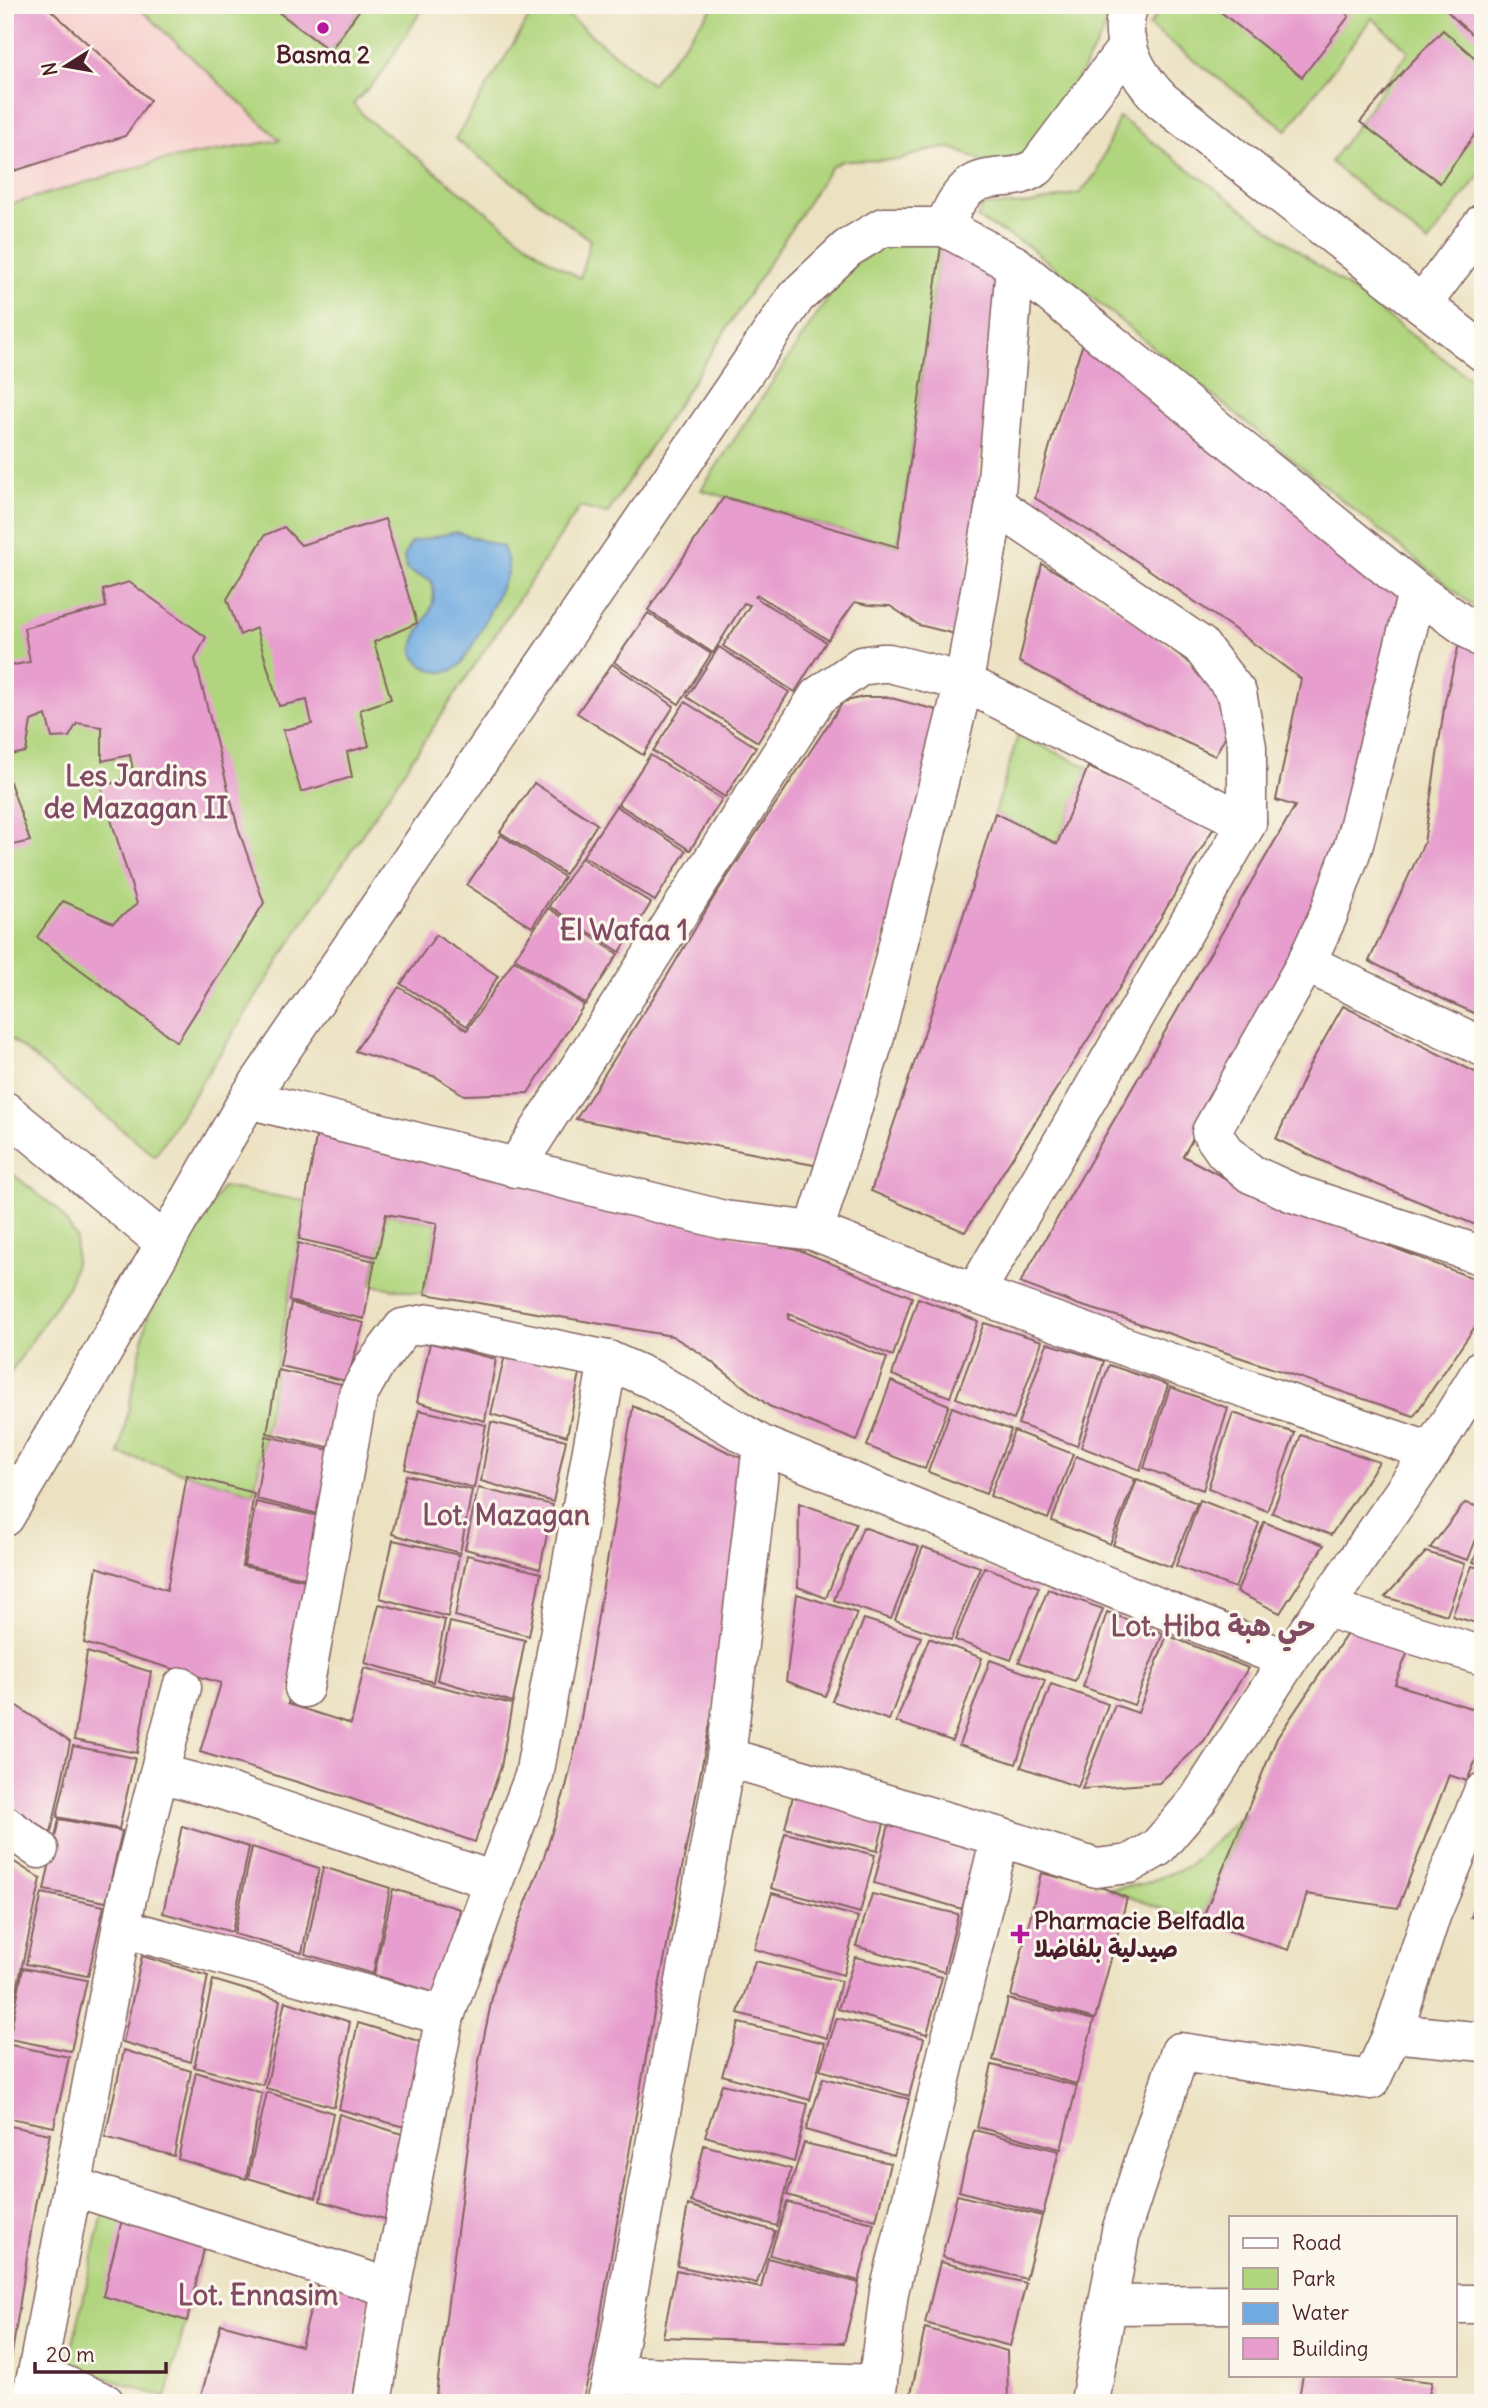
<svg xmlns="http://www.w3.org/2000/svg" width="1488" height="2408" font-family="Delius,'Playpen Sans Arabic',sans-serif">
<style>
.built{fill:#f7d0cf}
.green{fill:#b1d57e;stroke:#7e7a54;stroke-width:2}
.water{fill:#70aae0;stroke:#5d6486;stroke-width:2}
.building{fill:#e79ece}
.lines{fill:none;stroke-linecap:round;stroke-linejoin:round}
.street-casing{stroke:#836360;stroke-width:41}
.street{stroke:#fff;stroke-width:38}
.poi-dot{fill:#b5179e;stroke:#fbf7ec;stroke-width:2.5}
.labels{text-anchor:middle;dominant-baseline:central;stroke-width:6;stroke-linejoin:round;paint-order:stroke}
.poi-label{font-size:24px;font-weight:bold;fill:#4a1f2b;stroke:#fbf7ec}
.quarter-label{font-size:28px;font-weight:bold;fill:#814b64;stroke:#fbf7ec}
</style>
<rect width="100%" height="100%" fill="#fbf7ec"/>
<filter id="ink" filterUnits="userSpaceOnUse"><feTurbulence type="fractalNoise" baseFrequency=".0143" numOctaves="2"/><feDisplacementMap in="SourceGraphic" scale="14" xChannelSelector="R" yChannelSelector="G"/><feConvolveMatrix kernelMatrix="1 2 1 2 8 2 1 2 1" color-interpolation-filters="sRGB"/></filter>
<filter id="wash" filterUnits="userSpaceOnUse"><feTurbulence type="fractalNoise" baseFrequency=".00686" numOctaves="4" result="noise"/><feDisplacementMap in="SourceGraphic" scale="28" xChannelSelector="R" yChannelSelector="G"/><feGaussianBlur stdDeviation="1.57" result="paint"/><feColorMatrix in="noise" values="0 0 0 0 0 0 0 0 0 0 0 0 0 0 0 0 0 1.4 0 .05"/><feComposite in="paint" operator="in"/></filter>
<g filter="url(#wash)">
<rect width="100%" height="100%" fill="#ece2c2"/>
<polygon class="built" points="5,5 136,5 280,140 159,161 5,206"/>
<g class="green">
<polygon points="136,5 269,5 330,51 363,5 425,5 380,76 353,104 365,117 546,258 580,278 590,240 455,139 537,5 555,5 651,84 715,5 1108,5 1107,26 1035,156 987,163 952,148 933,149 898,160 842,161 831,167 607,514 580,507 305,920 155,1156 5,1034 5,206 159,161 280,140"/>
<polygon points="1163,5 1483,5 1483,170 1428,243 1331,162 1409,51 1372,18 1287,130 1149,26"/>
<polygon points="1119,117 1483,388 1483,614 1028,246 977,218 983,206 1030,204 1080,193 1096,174"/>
<polygon points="890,238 941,246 898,547 701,490 844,274"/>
<polygon points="1018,735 1088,767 1057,844 995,813"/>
<polygon points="5,1168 58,1210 76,1237 75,1263 69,1285 5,1381"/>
<polygon points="222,1187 306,1201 254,1493 119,1454 148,1315"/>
<polygon points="386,1214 437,1223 425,1294 371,1285"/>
<polygon points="1246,1812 1201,1922 1106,1889 1143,1884 1189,1866"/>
<polygon points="104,2209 205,2245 166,2398 68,2365"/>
</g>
<path class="water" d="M456,532l47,15c2,6 6,15 5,21 -2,14 -39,87 -48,97 -8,8 -21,9 -30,4 -6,-2 -14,-8 -16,-14 -7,-22 30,-43 17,-75l-17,-6 -8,-5 -2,-12 7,-15z"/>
<g id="blocks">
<g class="building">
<polygon points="5,5 45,5 150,100 125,136 5,174"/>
<polygon points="269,5 363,5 330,51"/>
<polygon points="1212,5 1337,5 1349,16 1302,77"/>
<polygon points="1441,5 1483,5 1483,44 1459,23"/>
<polygon points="1443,30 1483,65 1483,123 1440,183 1360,122 1408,66"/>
<polygon points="941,246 1001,278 969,559 955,634 919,625 890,606 869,605 855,602 828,640 758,595 755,597 826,642 795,692 723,646 750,605 744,603 713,653 648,610 724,497 898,547"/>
<polygon points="1085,338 1405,596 1320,912 1183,1156 1261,1197 1483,1282 1483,1315 1414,1416 1123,1318 1079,1305 1020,1283 1295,806 1276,800 1301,679 1237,631 1125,553 1035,498 1061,407"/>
<polygon points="385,519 417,623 374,642 391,699 360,710 369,746 347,752 352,777 301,792 283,730 312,724 307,700 279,706 256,628 240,635 227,599 265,535 284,527 301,545"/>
<polygon points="1042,564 1103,599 1162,641 1201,672 1212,688 1225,714 1227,733 1215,756 1066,686 1019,662"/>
<polygon points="129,582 206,637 195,659 238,828 264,903 177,1042 37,937 63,901 113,923 137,904 101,787 134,776 130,755 102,761 102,727 77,723 69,737 52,738 46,715 31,721 26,752 5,756 5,655 9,666 30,662 24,628 106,607 103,590"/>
<polygon points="648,613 711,654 679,704 614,662"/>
<polygon points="1460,640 1483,657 1483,1017 1445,1000 1369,961 1424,843 1445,702"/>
<polygon points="719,647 789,692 758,742 687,697"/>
<polygon points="612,664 674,706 643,755 577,713"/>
<polygon points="863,697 887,697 948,713 819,1166 576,1119 667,976 714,897 843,702"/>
<polygon points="685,702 756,747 725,797 653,751"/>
<polygon points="650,755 722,799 690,850 618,804"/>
<polygon points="1088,767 1216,824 1101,1019 965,1232 871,1191 953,948 995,813 1057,844"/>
<polygon points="10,782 30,841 5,847 5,783"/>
<polygon points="534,783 597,824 565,874 500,832"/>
<polygon points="616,806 686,851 655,901 583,856"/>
<polygon points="501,835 564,877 532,927 467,885"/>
<polygon points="581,858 651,903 620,952 549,906"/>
<polygon points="548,908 618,954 586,1004 515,958"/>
<polygon points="436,935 498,976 467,1026 401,984"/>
<polygon points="514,960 584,1005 528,1093 464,1095 436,1077 355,1051 399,987 467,1030"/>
<polygon points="1343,1006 1483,1076 1483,1228 1339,1169 1276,1139 1308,1068"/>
<polygon points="317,1131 804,1252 912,1297 893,1356 789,1314 788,1319 887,1358 857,1441 769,1406 700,1353 672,1336 425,1294 437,1223 386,1214 377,1257 299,1239"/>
<polygon points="298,1243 375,1261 364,1319 289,1301"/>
<polygon points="918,1298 978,1321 950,1397 892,1375"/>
<polygon points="291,1303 364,1323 347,1381 280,1366"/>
<polygon points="984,1323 1042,1341 1014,1420 956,1398"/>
<polygon points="430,1343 496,1359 485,1421 417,1402"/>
<polygon points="1047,1343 1104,1361 1077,1446 1018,1424"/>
<polygon points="505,1355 580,1373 567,1436 491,1414"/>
<polygon points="1109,1365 1168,1385 1140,1470 1081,1447"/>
<polygon points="278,1370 346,1385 336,1449 267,1433"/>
<polygon points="891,1381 949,1405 925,1469 867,1446"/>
<polygon points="1170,1387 1228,1408 1203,1490 1144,1468"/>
<polygon points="633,1406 749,1462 720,1672 652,2023 593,2359 582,2403 435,2403 479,2061 496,1979 544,1857 566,1787 578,1736"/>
<polygon points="952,1407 1011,1430 986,1494 928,1472"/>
<polygon points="419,1410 486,1425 474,1488 405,1469"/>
<polygon points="1233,1413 1295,1433 1267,1511 1208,1488"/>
<polygon points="491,1422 566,1440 553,1502 481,1481"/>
<polygon points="1014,1431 1073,1454 1048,1519 990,1496"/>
<polygon points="1301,1435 1379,1462 1331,1535 1272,1513"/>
<polygon points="266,1436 334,1451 323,1515 256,1499"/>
<polygon points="1076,1456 1135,1479 1110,1544 1052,1521"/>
<polygon points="187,1475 254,1493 242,1566 309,1581 288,1704 351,1724 364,1668 512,1704 501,1767 475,1842 349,1798 200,1752 221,1683 84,1643 97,1567 167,1590"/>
<polygon points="406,1475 472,1490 460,1553 392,1534"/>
<polygon points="1137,1479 1197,1503 1171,1567 1113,1545"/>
<polygon points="478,1488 553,1505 540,1569 465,1549"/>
<polygon points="1200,1500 1259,1523 1235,1588 1176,1566"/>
<polygon points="256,1502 323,1517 313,1580 244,1565"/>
<polygon points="799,1503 856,1523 826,1598 798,1587"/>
<polygon points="1465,1503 1483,1508 1483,1521 1468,1560 1430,1548"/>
<polygon points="1264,1522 1324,1545 1280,1613 1237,1592"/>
<polygon points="863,1527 919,1547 891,1619 834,1600"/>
<polygon points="1483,1538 1483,1565 1473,1562"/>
<polygon points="393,1540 459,1555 448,1617 380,1598"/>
<polygon points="923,1547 980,1567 951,1640 895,1620"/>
<polygon points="1426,1552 1465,1564 1447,1615 1385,1597"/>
<polygon points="467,1555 541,1573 529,1636 455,1616"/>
<polygon points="1472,1566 1483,1569 1483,1625 1452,1616"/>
<polygon points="984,1567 1039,1587 1011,1660 955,1640"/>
<polygon points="1048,1589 1103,1609 1075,1681 1019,1662"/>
<polygon points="797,1594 857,1613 825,1696 786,1681"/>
<polygon points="379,1604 445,1620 433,1682 365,1663"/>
<polygon points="1107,1612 1163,1633 1134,1705 1083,1687"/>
<polygon points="864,1619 921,1637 889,1720 832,1701"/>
<polygon points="450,1622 525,1640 513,1702 437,1680"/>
<polygon points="1353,1625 1411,1644 1395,1684 1483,1712 1483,1743 1467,1781 1449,1775 1398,1908 1307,1894 1289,1950 1201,1922 1277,1738"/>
<polygon points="1167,1635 1248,1668 1204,1741 1159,1783 1082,1789 1115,1705 1138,1713"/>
<polygon points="929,1638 982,1658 952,1741 896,1722"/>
<polygon points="87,1652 151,1672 137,1753 74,1740"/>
<polygon points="990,1660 1045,1680 1016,1764 959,1745"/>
<polygon points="1051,1684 1108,1704 1078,1787 1021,1767"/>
<polygon points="5,1698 70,1742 51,1833 5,1802"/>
<polygon points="73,1746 135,1758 119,1829 57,1817"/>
<polygon points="796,1784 887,1812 877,1851 785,1828"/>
<polygon points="892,1813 981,1838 962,1909 874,1883"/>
<polygon points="59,1819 122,1831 106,1902 44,1890"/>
<polygon points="182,1826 249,1847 232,1932 163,1913"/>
<polygon points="785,1833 875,1855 860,1913 771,1888"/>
<polygon points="252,1847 319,1868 302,1953 234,1934"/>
<polygon points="5,1856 41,1879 15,1998 5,1990"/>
<polygon points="323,1867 390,1888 373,1974 305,1954"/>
<polygon points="1041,1873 1106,1889 1127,1898 1095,2019 1011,1996"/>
<polygon points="393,1889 460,1909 443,1995 374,1975"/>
<polygon points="1483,1889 1483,1918 1471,1917"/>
<polygon points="42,1893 104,1906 88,1976 26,1964"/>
<polygon points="772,1893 858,1917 843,1975 754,1949"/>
<polygon points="872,1894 958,1914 944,1972 856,1946"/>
<polygon points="142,1956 208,1976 191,2062 123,2042"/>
<polygon points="855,1957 942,1977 927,2034 838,2009"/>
<polygon points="755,1961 841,1981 827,2038 738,2013"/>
<polygon points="23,1968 87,1980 71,2051 9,2039"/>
<polygon points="213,1980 280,2000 263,2085 194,2067"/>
<polygon points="1008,1999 1094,2020 1077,2084 993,2060"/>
<polygon points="285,2001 350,2022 334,2107 266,2088"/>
<polygon points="837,2018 924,2038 909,2096 820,2070"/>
<polygon points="358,2023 425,2043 408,2128 339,2109"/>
<polygon points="739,2023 825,2043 810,2100 722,2075"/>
<polygon points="6,2044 69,2057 54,2127 5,2117"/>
<polygon points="124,2050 191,2071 174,2156 105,2137"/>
<polygon points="992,2065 1077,2086 1061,2149 977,2127"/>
<polygon points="196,2072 262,2093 246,2179 178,2159"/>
<polygon points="823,2078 909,2099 894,2156 806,2130"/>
<polygon points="722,2084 808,2104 794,2162 705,2136"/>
<polygon points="267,2092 333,2113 316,2198 248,2178"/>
<polygon points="339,2114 405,2135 388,2220 320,2201"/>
<polygon points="5,2125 50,2134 35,2205 7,2386"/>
<polygon points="974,2130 1059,2151 1043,2214 959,2191"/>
<polygon points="804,2143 890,2163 876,2220 787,2195"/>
<polygon points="704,2145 791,2169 777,2226 691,2202"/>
<polygon points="957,2195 1042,2216 1026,2279 942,2257"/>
<polygon points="787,2202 874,2223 859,2281 770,2255"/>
<polygon points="688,2205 775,2231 757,2283 677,2266"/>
<polygon points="122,2220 205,2245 187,2321 103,2296"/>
<polygon points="768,2258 859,2283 844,2343 663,2337 676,2270 761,2288"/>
<polygon points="940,2262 1026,2283 1010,2346 925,2323"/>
<polygon points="320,2274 372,2289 352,2403 199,2403 221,2324 301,2346"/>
<polygon points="925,2328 1007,2351 1008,2403 909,2403"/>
<polygon points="1303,2375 1374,2375 1432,2382 1427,2403 1298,2403"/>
</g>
</g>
</g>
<g filter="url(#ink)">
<use href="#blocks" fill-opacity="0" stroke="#836360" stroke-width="2"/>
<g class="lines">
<defs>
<g id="street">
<path d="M1129,5c-14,35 9,71 32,95l322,252"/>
<path d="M944,227c9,-21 19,-44 44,-48 23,-4 27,1 49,-12l91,-121"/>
<polyline points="1422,304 1483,223"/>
<polyline points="1417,592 1354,844 1328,916 1306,963 1211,1132 1225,1152 1251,1174 1293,1193 1483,1256"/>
<polyline points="1306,963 1483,1047"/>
<polyline points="248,1099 724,1220 814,1231 975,1293 1160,1359 1431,1452"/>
<polyline points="5,1111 165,1243"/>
<polyline points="515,1168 818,696 861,666 881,663 889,663 964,682 1247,823"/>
<polyline points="814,1231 873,1044 964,682 995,504 1015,265"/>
<polyline points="975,1293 1247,823 1247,747 1237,693 1200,645 995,504"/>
<polyline points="5,1517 96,1364 248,1099 796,297 848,248 883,227 944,227 1015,265 1417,592 1483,639"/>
<polyline points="1326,1608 1483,1656"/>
<polyline points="304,1688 358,1395 374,1366 403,1328 431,1323 608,1360"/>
<polyline points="726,1757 762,1445"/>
<polyline points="159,1773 182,1687"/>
<polyline points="1483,1792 1432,1913 1393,2033 1483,2042"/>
<polyline points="5,1825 39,1849"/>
<polyline points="122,1928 445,2016"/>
<polyline points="72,2186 391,2288"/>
<polyline points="1455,2304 1483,2304"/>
<polyline points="1108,2305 1231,2304"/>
<polyline points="37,2373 127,1898 159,1773 219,1789 494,1881 534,1776 608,1360 653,1380 762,1445 1288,1660 1431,1452 1483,1368"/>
<polyline points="613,2375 878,2384"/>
<polyline points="1091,2396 1121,2231 1180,2052 1371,2080 1393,2033"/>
<polyline points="29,2403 37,2373 105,2403"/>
<polyline points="372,2403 391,2288 445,2016 494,1881"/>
<polyline points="606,2403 613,2375 726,1757 1000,1837"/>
<polyline points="875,2403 889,2292 1000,1837 1096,1868 1129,1864 1157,1848 1198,1800 1288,1660"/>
</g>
</defs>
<use href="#street" class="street-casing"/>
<use href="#street" class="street"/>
</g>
</g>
<g class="poi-dot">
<circle cx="323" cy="28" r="7"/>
<path d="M1016.5 1923.5h7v7h7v7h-7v7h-7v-7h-7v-7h7z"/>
</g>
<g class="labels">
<g class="poi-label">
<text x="323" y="54">Basma 2</text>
<text x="1034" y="1920" text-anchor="start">Pharmacie Belfadla<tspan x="1034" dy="28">صيدلية بلفاضلا</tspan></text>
</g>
<g class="quarter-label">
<text x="136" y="776">Les Jardins<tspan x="136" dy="32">de Mazagan II</tspan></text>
<text x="624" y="930">El Wafaa 1</text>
<text x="506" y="1515">Lot. Mazagan</text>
<text x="1213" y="1626">Lot. Hiba حي هبة</text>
<text x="258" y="2295">Lot. Ennasim</text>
</g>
</g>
<rect width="1488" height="2408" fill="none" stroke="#fbf7ec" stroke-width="28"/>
<rect x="1229" y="2216" width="228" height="161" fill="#fbf7ec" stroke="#b4a19f" stroke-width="2"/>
<rect x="1243" y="2238" width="35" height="10" fill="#ffffff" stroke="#b4a19f" stroke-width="2"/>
<text x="1292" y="2250" font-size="21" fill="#4a1f2b">Road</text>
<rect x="1243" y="2268" width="35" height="21" fill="#b1d57e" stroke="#b4a19f" stroke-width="2"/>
<text x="1292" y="2286" font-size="21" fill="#4a1f2b">Park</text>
<rect x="1243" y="2303" width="35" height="21" fill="#70aae0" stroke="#b4a19f" stroke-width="2"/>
<text x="1292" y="2320" font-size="21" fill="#4a1f2b">Water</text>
<rect x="1243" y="2338" width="35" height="21" fill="#e79ece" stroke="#b4a19f" stroke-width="2"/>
<text x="1292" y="2356" font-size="21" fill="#4a1f2b">Building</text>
<g transform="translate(66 66) rotate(259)" stroke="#fbf7ec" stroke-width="5" paint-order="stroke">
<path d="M0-5L12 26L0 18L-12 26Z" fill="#4a1f2b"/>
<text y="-10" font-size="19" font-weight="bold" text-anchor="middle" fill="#4a1f2b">N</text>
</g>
<path d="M35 2362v10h131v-10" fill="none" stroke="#4a1f2b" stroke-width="3.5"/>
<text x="46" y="2362" font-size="21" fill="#4a1f2b" stroke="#fbf7ec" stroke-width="5" paint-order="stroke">20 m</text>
</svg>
